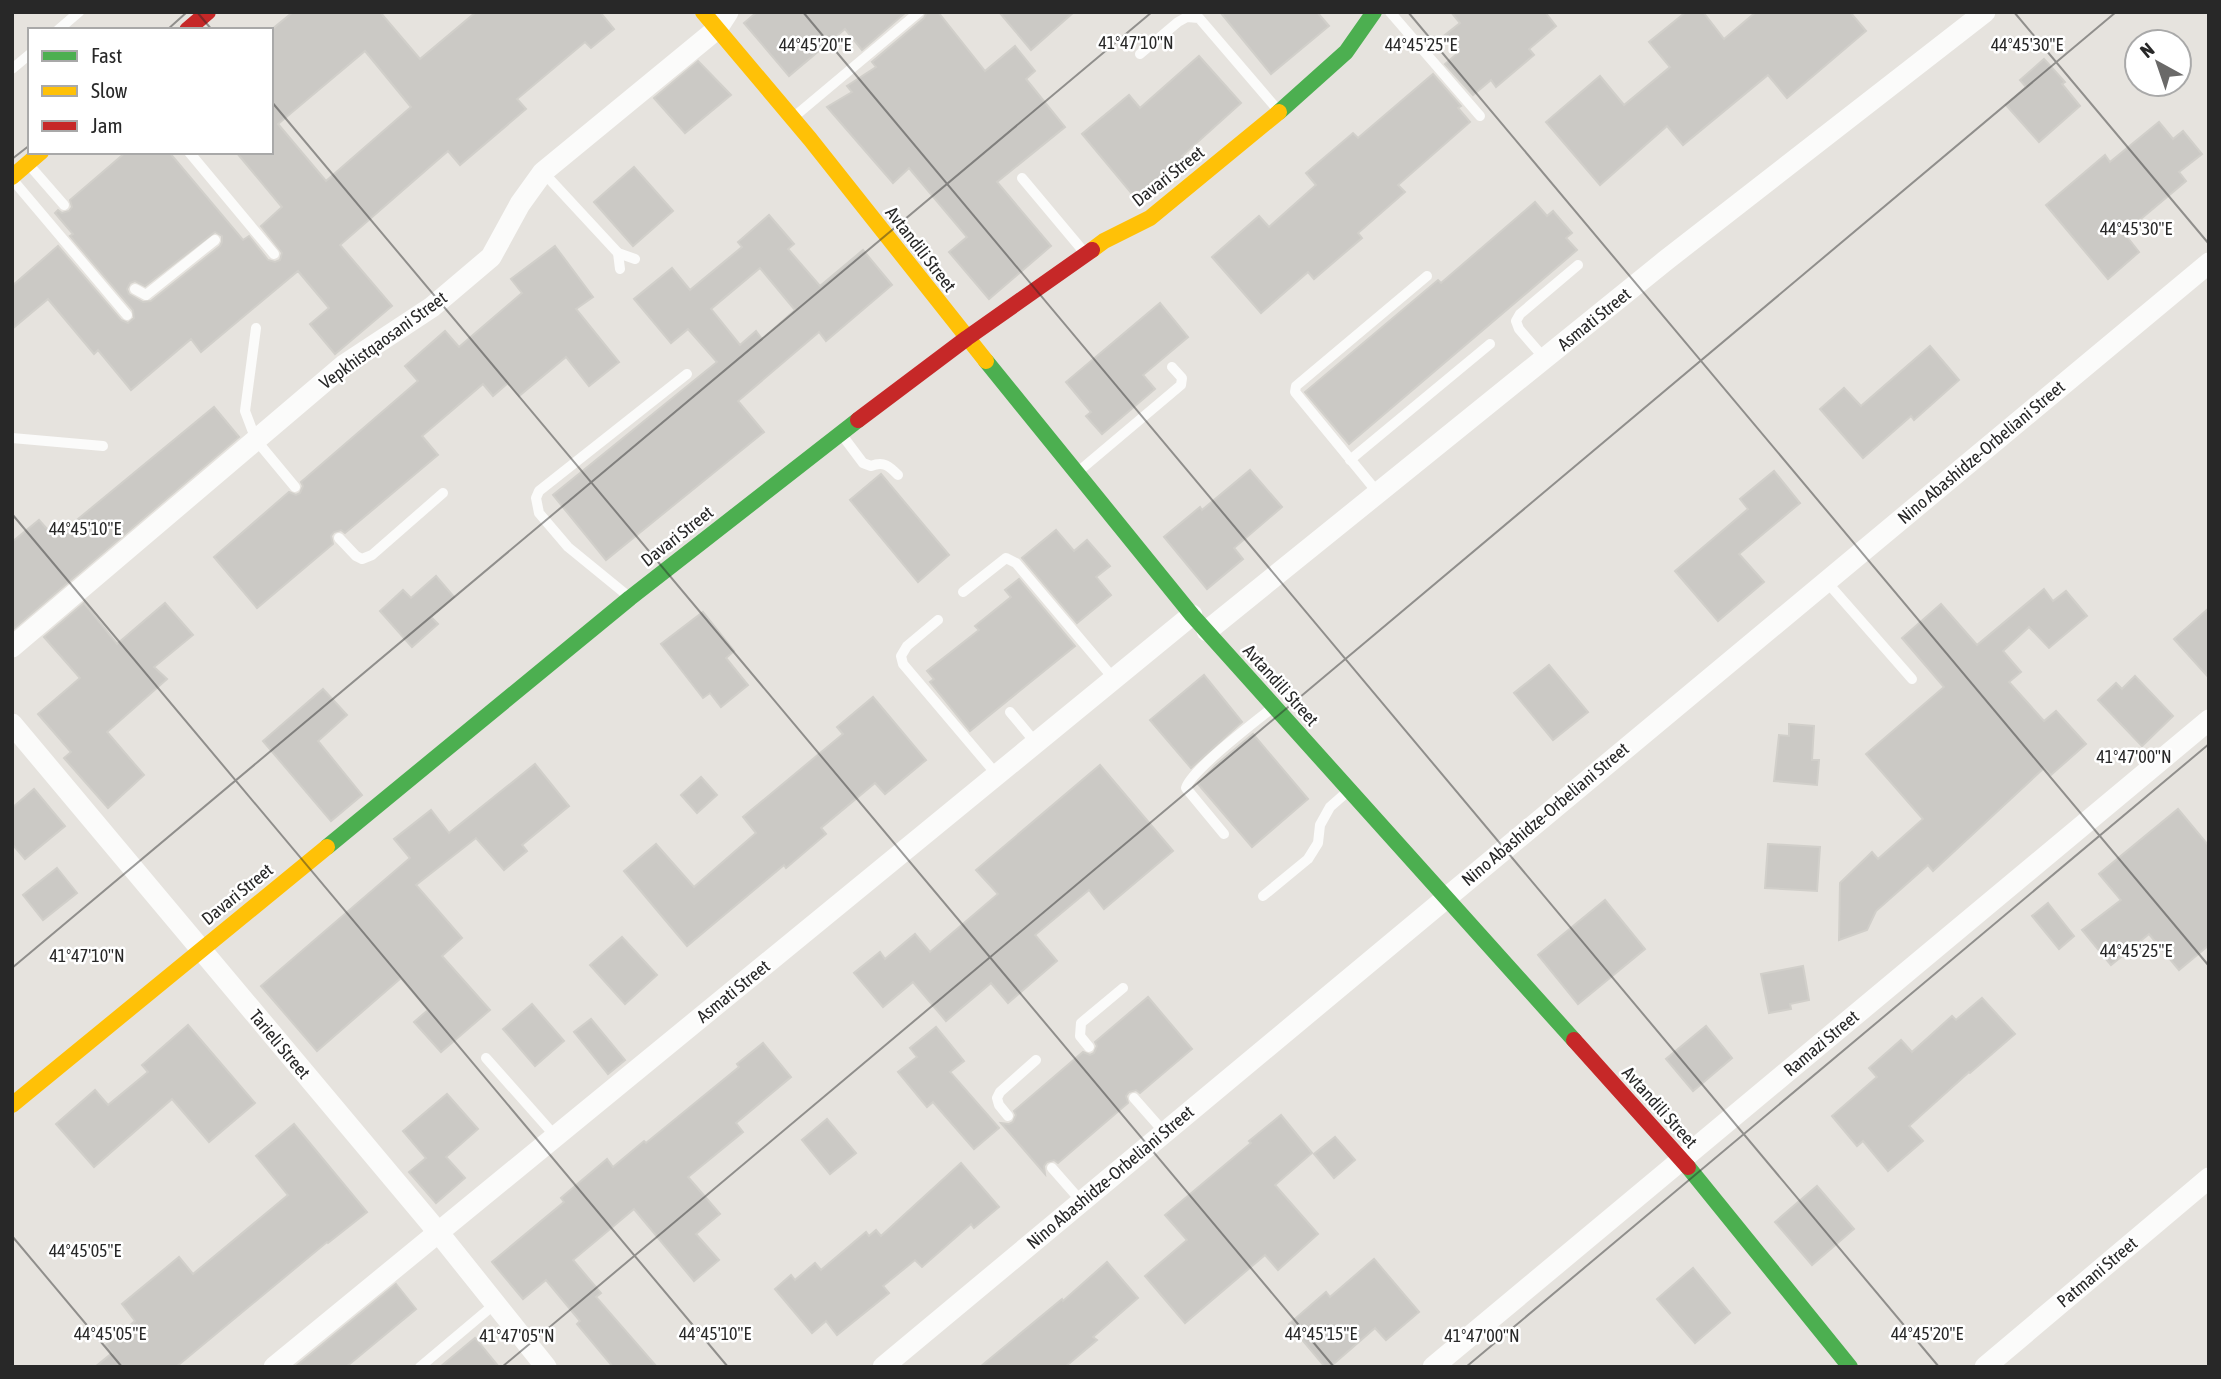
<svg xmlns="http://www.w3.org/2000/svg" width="2221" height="1379" font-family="'Asap Condensed',sans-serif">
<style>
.building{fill:#cbc9c5;stroke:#d1cfca;stroke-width:2;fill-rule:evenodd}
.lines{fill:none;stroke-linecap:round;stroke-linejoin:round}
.lane{stroke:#fbfbfa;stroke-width:10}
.street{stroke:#fbfbfa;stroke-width:21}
.fast{stroke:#4caf50;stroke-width:16}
.slow{stroke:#ffc107;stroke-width:16}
.jam{stroke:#c62828;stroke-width:16}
.ticks{fill:none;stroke:#282828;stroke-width:2;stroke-opacity:0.45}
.labels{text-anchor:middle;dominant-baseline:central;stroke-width:5;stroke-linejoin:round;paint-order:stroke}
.street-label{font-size:18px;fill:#282828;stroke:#fff}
.ticks-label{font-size:18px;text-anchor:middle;fill:#282828;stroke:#fff;stroke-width:5;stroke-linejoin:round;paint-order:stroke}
</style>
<rect width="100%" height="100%" fill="#e6e3de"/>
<g class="building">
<path d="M293,12h87l40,47 56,-47h124l14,17 -23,19 -6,-6 -68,57 9,10 -66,56 -12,-14 -108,94 52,61 -57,48 -25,-30 19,-16 -31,-37 -97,81 -10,-13 -60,51 -33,-40 -4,4 -46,-55 -36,30v-43l46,-40 63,74 7,3 6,-5 -1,-8 -63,-74 3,-2 -18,-21 3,-3 4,3 7,-2 3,-4 -2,-7 56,-48h43l74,88 6,-4 19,24 7,2 5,-2 2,-7 -2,-3 -19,-24 21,-19 -46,-55h35v-122zM365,51l46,56 -85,74 -48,-57zM215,232l7,4v6l-2,4 -69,55 -8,1 -14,-8 -2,-5 3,-6 5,-2 10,5z"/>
<polygon points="757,12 906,12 862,50 845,29 789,76 744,23"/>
<polygon points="927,12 938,12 985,71 1015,46 1035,71 1026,79 1065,127 997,182 1051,246 989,299 949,252 967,237 909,168 893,183 827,107 852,92 847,86 876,67 872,62 924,18"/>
<polygon points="999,12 1074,12 1031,50"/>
<polygon points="1220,12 1317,12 1329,26 1271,74"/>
<polygon points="1451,12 1545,12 1556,26 1529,49 1534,55 1496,87 1491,80 1473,95 1445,64 1459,52 1445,35 1460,23"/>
<polygon points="1686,12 1703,12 1724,39 1756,12 1850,12 1866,31 1787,98 1768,75 1683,145 1667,126 1600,185 1546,122 1600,76 1624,105 1670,67 1649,42"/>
<polygon points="1199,56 1241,103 1182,156 1186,161 1138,201 1082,134 1129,95 1140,108"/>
<polygon points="2044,59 2065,82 2062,84 2080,106 2039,142 2006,105 2026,87 2020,80"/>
<polygon points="698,61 731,95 685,133 654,98"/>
<polygon points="1433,74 1461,106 1458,108 1470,122 1398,185 1405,192 1358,233 1362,238 1314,279 1308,272 1261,313 1212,257 1259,216 1269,227 1316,185 1306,173 1353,133 1358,138"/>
<polygon points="2159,122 2173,139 2183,131 2202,154 2179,172 2186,181 2124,233 2139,252 2108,279 2046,205 2105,155 2110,162"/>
<polygon points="634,167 673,211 633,246 594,202"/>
<polygon points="1535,202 1547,216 1553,211 1572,233 1566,238 1577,250 1349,444 1305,392 1438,280 1441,283"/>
<path d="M769,215l25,29 -6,5 32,37 43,-36 29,35 -66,56 -7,-9 -81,69 26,31 -158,128 -53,-65 164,-133 -29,-33 -17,14 -37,-44 38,-31 18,22 52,-43 -4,-5zM760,268l35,42 -33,29 -6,-8 -16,14 -29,-36z"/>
<polygon points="555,246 593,297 576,309 619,362 589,386 566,357 519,396 508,383 493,396 483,384 422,436 438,455 345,533 341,530 334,532 331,536 333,544 257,608 214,557 289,492 296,495 300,493 303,486 301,482 418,381 405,366 445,331 459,347 522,293 511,279"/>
<polygon points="1160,303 1188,337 1143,375 1155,389 1102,434 1086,416 1091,412 1066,382"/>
<polygon points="1930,346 1959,380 1914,420 1911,416 1863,458 1820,409 1844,388 1861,406"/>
<polygon points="214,407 239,437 12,630 12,542 39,520 55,538"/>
<polygon points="1250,470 1282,507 1234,548 1243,559 1207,589 1164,537 1200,507 1202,510"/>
<polygon points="1774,471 1800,503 1739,554 1764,582 1718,621 1675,571 1748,509 1740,499"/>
<polygon points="881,474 949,555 918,582 850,500"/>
<polygon points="1056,530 1074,551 1087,540 1110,566 1096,577 1111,595 1077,623 1022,558"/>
<polygon points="436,576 454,597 431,617 438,624 412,647 380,611 403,590 411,598"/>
<polygon points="1019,579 1075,646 970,731 930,682 934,679 927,671 979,630 975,626 1011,597 1005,590"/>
<polygon points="2044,589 2053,601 2066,591 2087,616 2049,648 2029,627 2003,651 2021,672 2009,682 2044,721 2056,711 2086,744 2051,775 2044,768 1933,871 1928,865 1876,911 1867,930 1839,940 1840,883 1872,852 1878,859 1923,819 1866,754 1944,687 1902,638 1941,604 1977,645"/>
<polygon points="84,603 117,644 165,603 193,635 154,667 167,679 107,732 144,775 108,808 64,758 71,752 38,714 80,678 44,637"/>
<polygon points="2209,608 2209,678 2174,639"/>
<polygon points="703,612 734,651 726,658 748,685 721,707 710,693 703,698 661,644"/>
<polygon points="1549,665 1588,712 1553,740 1514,693"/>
<polygon points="1204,675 1242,722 1191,768 1150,720"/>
<polygon points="2135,676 2173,716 2142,746 2098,700 2116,683 2122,689"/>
<polygon points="323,689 347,715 318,741 362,795 331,821 263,741"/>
<polygon points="873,697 926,760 885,794 875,783 821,828 826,834 786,868 784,865 687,946 624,871 656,844 694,887 756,833 743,817 843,734 837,727"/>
<polygon points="1789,724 1814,726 1812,760 1819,760 1817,785 1774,781 1779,735 1789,736"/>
<polygon points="1253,734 1308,799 1252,847 1198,784 1216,765"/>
<polygon points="535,764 569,806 522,845 527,851 504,870 476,838 416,885 462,938 442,956 490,1010 441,1052 414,1022 428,1010 401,978 317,1051 261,986 410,858 394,839 431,810 449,833"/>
<polygon points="1100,765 1173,851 1104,909 1089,890 1035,935 1057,961 1008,1003 991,983 946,1021 913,982 883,1007 854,973 880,952 885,959 915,934 930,952 998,894 976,870"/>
<polygon points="701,777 717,795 697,813 681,795"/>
<polygon points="34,789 65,826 25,859 12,844 12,808"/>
<polygon points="2178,809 2209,846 2209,945 2179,970 2149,934 2111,965 2082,930 2121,900 2099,874"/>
<polygon points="1768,844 1820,847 1817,891 1765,888"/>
<polygon points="57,868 77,893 43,920 23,895"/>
<polygon points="1605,900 1645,949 1578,1004 1538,955"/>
<polygon points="2048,903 2074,936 2059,949 2032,916"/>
<polygon points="622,937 657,975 625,1004 590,965"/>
<polygon points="1803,966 1809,1000 1790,1004 1791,1009 1769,1013 1761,974"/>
<polygon points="1148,997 1192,1049 1140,1093 1136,1090 1129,1092 1126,1096 1128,1103 1058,1163 1054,1160 1047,1162 1044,1166 1045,1174 1001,1123 1009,1124 1013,1122 1016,1115 1014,1111 1083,1052 1090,1055 1094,1053 1097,1046 1095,1042"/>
<polygon points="1982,998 2015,1034 1970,1073 1969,1072 1909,1126 1923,1141 1888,1171 1863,1141 1857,1146 1832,1116 1877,1077 1869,1068 1901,1040 1912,1052 1952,1016 1956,1020"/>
<polygon points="532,1004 564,1041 535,1066 503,1029"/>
<polygon points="591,1019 625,1060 608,1074 574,1032"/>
<polygon points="188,1025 255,1103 209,1142 172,1099 94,1167 56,1124 95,1090 108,1105 148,1072 142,1065"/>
<polygon points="1706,1026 1732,1058 1693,1091 1666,1059"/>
<polygon points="936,1027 964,1061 950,1072 999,1128 974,1149 933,1102 927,1107 898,1072 917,1057 910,1048"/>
<polygon points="763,1043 791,1077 736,1123 743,1132 688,1177 720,1214 696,1234 719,1260 694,1281 634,1209 573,1260 601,1293 596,1297 657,1367 613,1367 577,1324 580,1321 546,1280 523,1299 492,1262 564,1202 561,1198 607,1159 613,1167 644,1141 646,1143 739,1067 737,1064"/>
<polygon points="447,1094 478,1129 446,1157 465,1178 436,1203 409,1172 426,1158 403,1131"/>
<polygon points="1281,1115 1312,1153 1275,1185 1318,1234 1278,1270 1265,1255 1185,1323 1145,1276 1187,1240 1165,1215 1251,1143 1249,1141"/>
<polygon points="827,1119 856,1153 830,1174 802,1140"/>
<polygon points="294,1124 367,1212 328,1243 327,1242 176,1367 95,1367 112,1353 106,1345 135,1321 122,1304 179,1257 193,1274 288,1195 256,1156"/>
<polygon points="1335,1137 1355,1160 1334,1178 1314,1154"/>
<polygon points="961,1163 999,1207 974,1228 971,1224 922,1267 915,1260 883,1286 889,1293 837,1335 826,1321 812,1333 775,1289 791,1275 795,1280 815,1263 821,1270 866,1232 869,1236 876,1230 881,1236"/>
<polygon points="1817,1186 1854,1229 1812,1265 1775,1222"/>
<polygon points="1374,1259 1419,1312 1386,1340 1375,1328 1330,1367 1325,1367 1289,1324 1326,1292 1330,1297"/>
<polygon points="1107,1262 1138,1298 1093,1337 1097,1340 1065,1367 980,1367 1062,1299 1063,1301"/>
<polygon points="1693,1268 1730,1313 1695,1343 1657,1299"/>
<polygon points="396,1284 416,1309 346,1367 295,1367"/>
<polygon points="475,1338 499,1367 440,1367"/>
</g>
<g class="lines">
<g class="lane">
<polyline points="1390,12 1480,116"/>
<polyline points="58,30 79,12"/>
<polyline points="1140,54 1178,22 1187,17 1199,18 1277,109"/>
<polyline points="12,69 30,54"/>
<polyline points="795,116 919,12"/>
<polyline points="189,152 274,254"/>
<polyline points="30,166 64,205"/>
<polyline points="543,172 618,253 620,269"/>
<polyline points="1022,178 1084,252"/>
<polyline points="12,179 127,315"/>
<polyline points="618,253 635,259"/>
<polyline points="135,289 146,295 215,240"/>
<polyline points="256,328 245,411 256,440 295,487"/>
<polyline points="1545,359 1519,329 1516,321 1520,314 1578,265"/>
<path d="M842,435l21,28 8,3c13,-5 18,0 27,9"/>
<polyline points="12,438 103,446"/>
<polyline points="1350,460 1490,344"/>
<polyline points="1079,471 1181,385 1182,378 1172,367"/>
<polyline points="1378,493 1295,392 1296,386 1427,276"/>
<polyline points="339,538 356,556 362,559 372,555 443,493"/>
<polyline points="1826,581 1912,679"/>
<polyline points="963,592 1006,558 1016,563 1114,679"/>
<polyline points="628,596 568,547 539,513 536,498 539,491 687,374"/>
<polyline points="938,620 907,646 901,656 903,664 997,775"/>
<polyline points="1010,712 1036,743"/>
<path d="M1224,834l-38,-46c5,-18 68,-65 86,-80"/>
<polyline points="1263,896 1308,859 1318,843 1320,825 1330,807 1347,792"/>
<polyline points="1089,1047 1080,1036 1081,1023 1123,988"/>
<polyline points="486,1058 556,1137"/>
<polyline points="1134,1098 1164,1132"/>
<polyline points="1008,1116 999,1105 997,1098 1000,1092 1036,1060"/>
<polyline points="1052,1168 1081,1201"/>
<polyline points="420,1367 496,1303"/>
</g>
<g class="street">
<polyline points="1207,631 1665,261 1985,12"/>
<polyline points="12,647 344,365 432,307 491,257 520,204 543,172 717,29 728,12"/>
<polyline points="12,724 438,1232 546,1367"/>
<polyline points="274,1367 1192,615"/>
<polyline points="883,1367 2209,263"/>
<polyline points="1433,1367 2209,720"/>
<polyline points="1985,1367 2209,1178"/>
</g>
<g class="fast">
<polyline points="1279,112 1346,52 1374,12"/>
<polyline points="986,361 1192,615 1574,1040"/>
<polyline points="327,847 630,598 858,420"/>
<polyline points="1688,1167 1850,1367"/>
</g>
<g class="slow">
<polyline points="703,12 810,139 986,361"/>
<polyline points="12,177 41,152"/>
<polyline points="1092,250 1104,241 1150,218 1279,112"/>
<polyline points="12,1105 327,847"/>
</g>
<g class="jam">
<polyline points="187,30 208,12"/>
<polyline points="858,420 967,338 1092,250"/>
<polyline points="1574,1040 1688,1167"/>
</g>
</g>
<path class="ticks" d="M197,12l15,18M803,12l1136,1355M1408,12l801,954M2014,12l195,232M167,30l20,-18M271,101l1063,1266M12,159l18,-14M12,514l716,853M12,968l1140,-956M12,1236l110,131M502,1367l1614,-1355M1466,1367l743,-623"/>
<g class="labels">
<g class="street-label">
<text transform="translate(1168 176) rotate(-38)">Davari Street</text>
<text transform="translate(921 249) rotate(52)">Avtandili Street</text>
<text transform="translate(1594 319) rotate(-39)">Asmati Street</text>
<text transform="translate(383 340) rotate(-36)">Vepkhistqaosani Street</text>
<text transform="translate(1981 452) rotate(-40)">Nino Abashidze-Orbeliani Street</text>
<text transform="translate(677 536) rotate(-38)">Davari Street</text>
<text transform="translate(1281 685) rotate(48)">Avtandili Street</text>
<text transform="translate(1545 814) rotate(-40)">Nino Abashidze-Orbeliani Street</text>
<text transform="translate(237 894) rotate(-39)">Davari Street</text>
<text transform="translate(733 991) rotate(-39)">Asmati Street</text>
<text transform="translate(1821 1043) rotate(-40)">Ramazi Street</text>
<text transform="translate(280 1044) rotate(50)">Tarieli Street</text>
<text transform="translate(1660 1107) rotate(48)">Avtandili Street</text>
<text transform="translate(1110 1177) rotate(-40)">Nino Abashidze-Orbeliani Street</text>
<text transform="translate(2097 1272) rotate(-40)">Patmani Street</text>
</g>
</g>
<g class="ticks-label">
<text x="1136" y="49">41°47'10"N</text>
<text x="815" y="51">44°45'20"E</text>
<text x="1421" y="51">44°45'25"E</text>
<text x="2027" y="51">44°45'30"E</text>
<text x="2136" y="235">44°45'30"E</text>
<text x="85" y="535">44°45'10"E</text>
<text x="2134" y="763">41°47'00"N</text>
<text x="2136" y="957">44°45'25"E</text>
<text x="87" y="962">41°47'10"N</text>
<text x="85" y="1257">44°45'05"E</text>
<text x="110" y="1340">44°45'05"E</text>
<text x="715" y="1340">44°45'10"E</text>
<text x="1321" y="1340">44°45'15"E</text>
<text x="1927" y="1340">44°45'20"E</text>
<text x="517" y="1342">41°47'05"N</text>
<text x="1482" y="1342">41°47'00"N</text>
</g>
<rect width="2221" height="1379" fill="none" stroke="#282828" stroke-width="28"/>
<rect x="28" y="28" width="245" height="126" fill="#ffffff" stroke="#a9a9a9" stroke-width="2"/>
<rect x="42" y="51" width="35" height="10" fill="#4caf50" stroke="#a9a9a9" stroke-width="2"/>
<text x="91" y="63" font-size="21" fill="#282828">Fast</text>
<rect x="42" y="86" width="35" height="10" fill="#ffc107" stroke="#a9a9a9" stroke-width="2"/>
<text x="91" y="98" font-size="21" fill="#282828">Slow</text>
<rect x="42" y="121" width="35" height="10" fill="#c62828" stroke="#a9a9a9" stroke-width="2"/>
<text x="91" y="133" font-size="21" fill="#282828">Jam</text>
<g transform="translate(2158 63) rotate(320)"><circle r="33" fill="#ffffff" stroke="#a9a9a9" stroke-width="2"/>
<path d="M0-5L12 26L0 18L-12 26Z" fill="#6a6968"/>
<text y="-10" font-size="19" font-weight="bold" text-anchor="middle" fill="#282828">N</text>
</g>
</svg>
